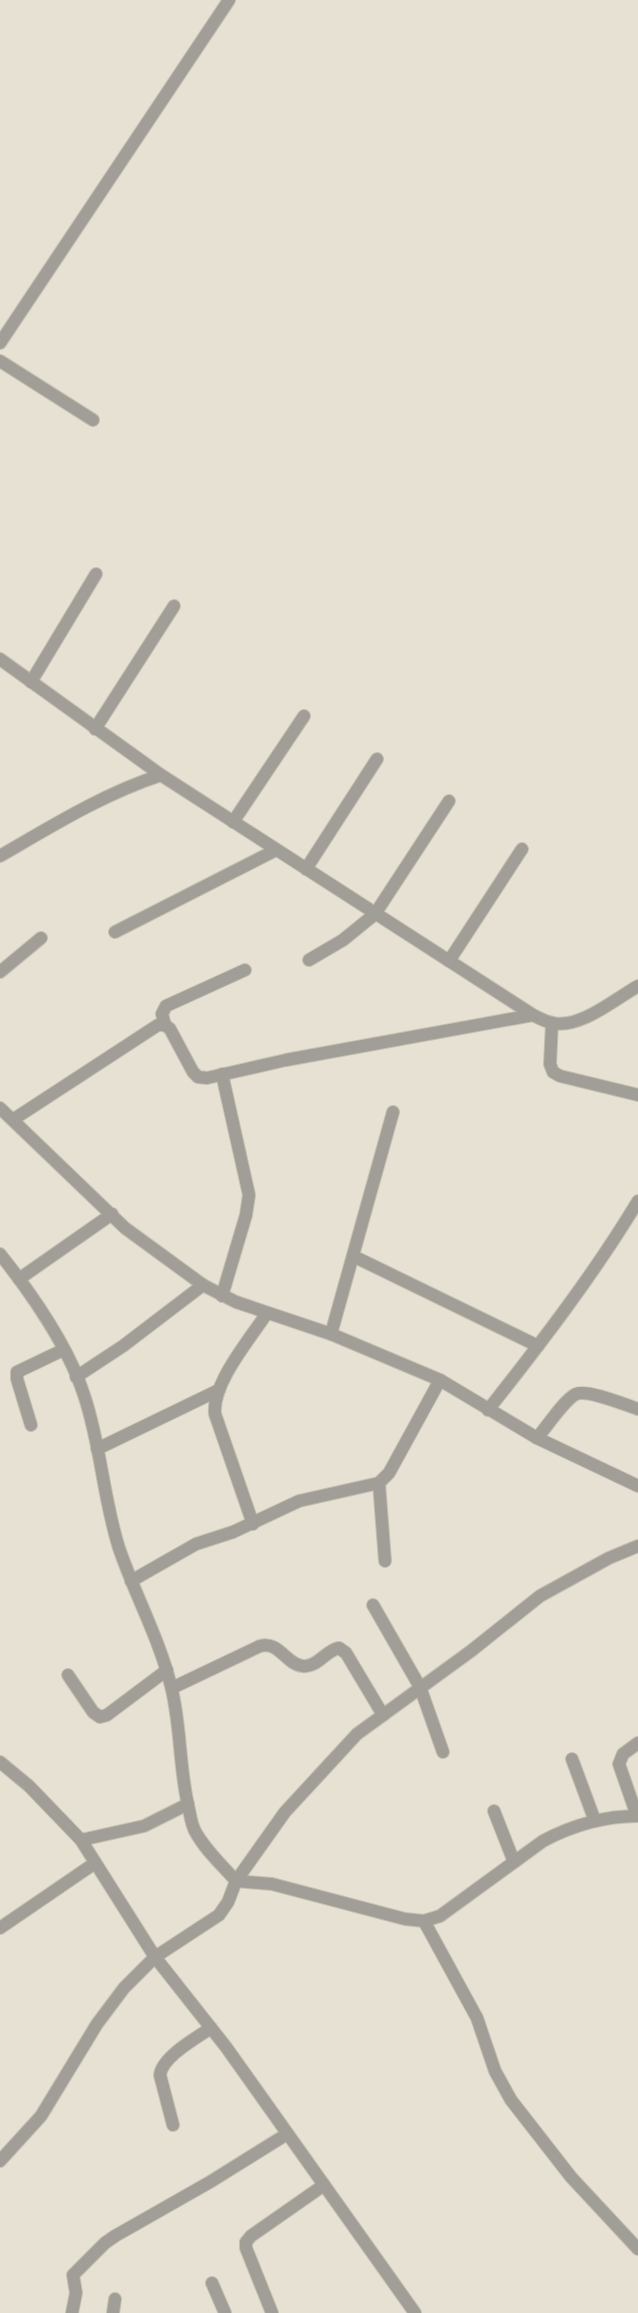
<svg xmlns="http://www.w3.org/2000/svg" width="638" height="2313" font-family="Merriweather,serif">
<style>
.lines{fill:none;stroke-linecap:round;stroke-linejoin:round}
.street-casing{stroke:#c4bfb2;stroke-width:14}
.street{stroke:#a09e97;stroke-width:12}
</style>
<rect width="100%" height="100%" fill="#e6e1d2"/>
<g class="lines">
<defs>
<g id="street">
<polyline points="0,343 229,0"/>
<polyline points="0,361 93,420"/>
<path d="M0,659l161,116 372,240c6,3 13,7 20,8 27,6 62,-24 85,-37"/>
<polyline points="31,682 96,574"/>
<polyline points="95,729 174,606"/>
<polyline points="233,822 304,716"/>
<path d="M0,856c52,-30 103,-62 161,-81"/>
<polyline points="306,869 377,759"/>
<polyline points="115,932 276,850"/>
<polyline points="309,960 343,940 375,914 449,801"/>
<polyline points="449,961 522,849"/>
<polyline points="0,972 41,938"/>
<polyline points="552,1023 550,1064 553,1072 560,1076 638,1095"/>
<polyline points="165,1025 162,1014 166,1006 245,970"/>
<polyline points="222,1074 249,1195 246,1215 222,1296"/>
<polyline points="0,1108 125,1228 203,1285 236,1302 331,1334 440,1380 537,1438 638,1486"/>
<polyline points="14,1119 158,1025 165,1025 170,1029 193,1072 198,1077 207,1078 286,1060 533,1015"/>
<path d="M0,1254c31,39 69,94 84,141 17,50 19,103 35,153 16,47 40,90 52,138 10,39 8,80 17,119 2,8 3,19 7,26 10,19 27,34 41,50l36,3 133,35 19,2 16,-5 103,-75c30,-16 61,-25 95,-25"/>
<polyline points="353,1256 538,1346"/>
<polyline points="19,1279 112,1214"/>
<polyline points="331,1334 393,1112"/>
<polyline points="76,1377 123,1346 203,1285"/>
<path d="M488,1410c53,-67 106,-136 150,-209"/>
<polyline points="31,1425 17,1379 17,1372 63,1350"/>
<path d="M537,1438c10,-11 26,-37 39,-44 11,-5 50,11 62,15"/>
<polyline points="97,1449 219,1390"/>
<polyline points="379,1483 385,1561"/>
<path d="M253,1524l-38,-110c-3,-31 35,-75 52,-101"/>
<polyline points="131,1581 196,1544 233,1532 299,1501 379,1483 389,1473 440,1380"/>
<polyline points="373,1605 420,1687 443,1752"/>
<polyline points="68,1675 93,1712 100,1717 107,1715 167,1670"/>
<path d="M172,1688l88,-42c20,-5 26,19 43,20 14,2 23,-16 36,-18l7,5 37,62"/>
<polyline points="572,1759 595,1821"/>
<polyline points="0,1762 29,1786 81,1840 155,1957 226,2047 415,2313"/>
<polyline points="494,1811 514,1862"/>
<polyline points="637,1816 619,1764 623,1754 638,1743"/>
<polyline points="81,1840 144,1826 188,1804"/>
<polyline points="424,1921 477,2018 495,2071 511,2100 571,2177 638,2249"/>
<polyline points="0,1928 95,1863"/>
<path d="M173,2125l-13,-50c2,-18 36,-37 51,-47"/>
<polyline points="0,2161 41,2116 97,2024 124,1988 155,1957 219,1915 228,1902 236,1881 285,1812 357,1734 471,1651 540,1596 609,1558 638,1546"/>
<polyline points="212,2283 225,2313"/>
<polyline points="72,2313 76,2293 73,2275 105,2243 115,2236 210,2182 287,2134"/>
<polyline points="113,2313 115,2299"/>
<polyline points="272,2313 246,2248 246,2242 251,2236 324,2185"/>
</g>
</defs>
<use href="#street" class="street-casing"/>
<use href="#street" class="street"/>
</g>
</svg>
